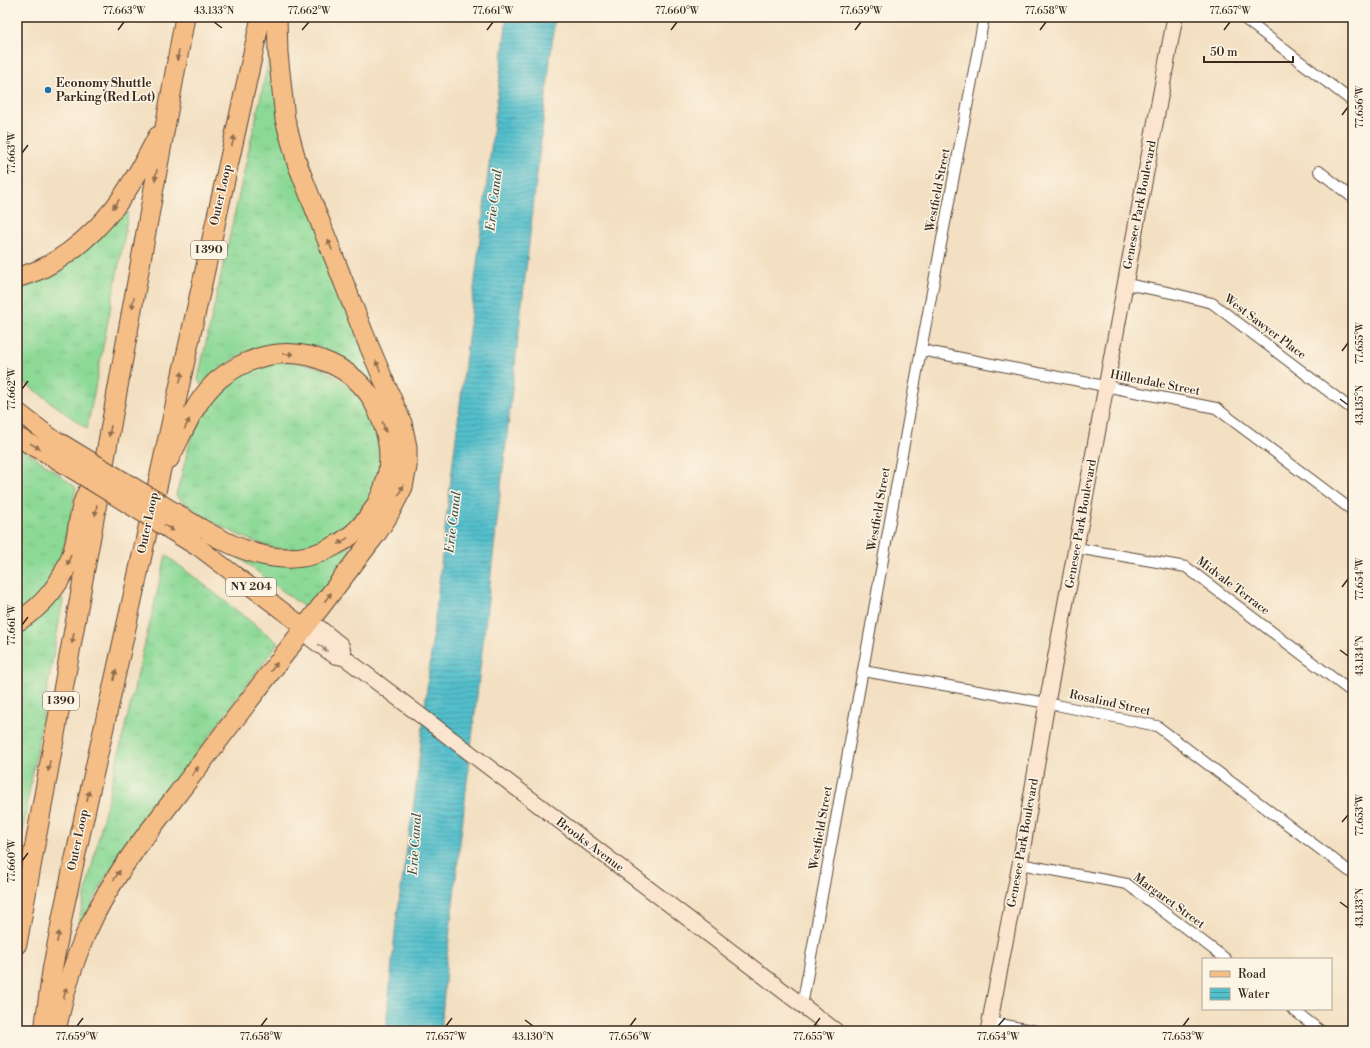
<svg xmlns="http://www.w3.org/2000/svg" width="1370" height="1048" font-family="'Libre Bodoni',serif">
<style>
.grass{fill:url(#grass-tufts);stroke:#64825a}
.water{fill:url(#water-rules);stroke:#477475}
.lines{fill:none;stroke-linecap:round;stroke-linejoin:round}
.street-casing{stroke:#574536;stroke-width:12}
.secondary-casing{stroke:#574536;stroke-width:17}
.primary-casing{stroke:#574536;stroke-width:19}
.highway-casing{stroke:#574536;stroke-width:21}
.street{stroke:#fff;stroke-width:10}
.secondary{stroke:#fbe5cf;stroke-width:15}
.primary{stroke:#f6be87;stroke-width:17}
.highway{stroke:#f6be87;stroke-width:19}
.highway-bridge-casing{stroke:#574536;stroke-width:21;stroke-linecap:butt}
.highway-bridge{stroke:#f6be87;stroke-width:19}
.oneway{fill:#8f6d4d}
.oneway2{fill:#9b8876}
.ticks{fill:none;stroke:#3b2a1e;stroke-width:1.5}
.poi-dot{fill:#1f6fb2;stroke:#fcf5e5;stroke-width:1.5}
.labels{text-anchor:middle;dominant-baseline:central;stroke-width:3;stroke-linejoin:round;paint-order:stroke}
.shield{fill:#fcf5e5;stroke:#75675a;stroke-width:1}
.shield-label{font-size:11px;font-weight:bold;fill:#3b2a1e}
.poi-label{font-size:12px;font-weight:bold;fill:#3b2a1e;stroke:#fcf5e5;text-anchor:start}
.street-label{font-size:12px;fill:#3b2a1e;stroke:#fcf5e5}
.water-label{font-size:13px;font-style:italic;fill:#425752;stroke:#fcf5e5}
.neatline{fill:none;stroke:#3b2a1e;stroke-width:1.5}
.ticks-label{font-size:10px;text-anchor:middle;fill:#3b2a1e}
</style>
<defs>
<pattern id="grass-tufts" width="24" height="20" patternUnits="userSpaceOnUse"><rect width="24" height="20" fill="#8cd996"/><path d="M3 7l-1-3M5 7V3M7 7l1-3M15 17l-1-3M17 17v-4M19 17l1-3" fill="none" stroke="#7aba81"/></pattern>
<pattern id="water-rules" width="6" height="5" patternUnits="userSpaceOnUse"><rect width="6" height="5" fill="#53bfcc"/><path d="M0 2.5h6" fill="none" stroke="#469ba5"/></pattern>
</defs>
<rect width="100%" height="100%" fill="#fcf5e5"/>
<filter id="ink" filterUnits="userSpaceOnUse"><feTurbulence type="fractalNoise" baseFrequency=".025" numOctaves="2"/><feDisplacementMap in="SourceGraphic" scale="8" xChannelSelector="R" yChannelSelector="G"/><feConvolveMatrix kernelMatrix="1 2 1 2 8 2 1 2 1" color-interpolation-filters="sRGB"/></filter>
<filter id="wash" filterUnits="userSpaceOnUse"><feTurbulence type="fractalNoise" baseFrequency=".012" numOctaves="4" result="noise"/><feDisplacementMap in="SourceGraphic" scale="16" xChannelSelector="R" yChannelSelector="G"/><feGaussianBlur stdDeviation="0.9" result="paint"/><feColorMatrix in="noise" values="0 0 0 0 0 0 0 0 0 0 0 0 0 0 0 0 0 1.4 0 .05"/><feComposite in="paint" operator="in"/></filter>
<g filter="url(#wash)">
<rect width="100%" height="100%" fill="#f3dfc1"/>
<g class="grass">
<polygon points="271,50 374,379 369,384 264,347 245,352 228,363 205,384 200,384 198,379"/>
<polygon points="122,211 128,212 124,238 87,429 17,377 17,283"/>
<polygon points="273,362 297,362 322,369 345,382 362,401 373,420 379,438 381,459 379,476 372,495 362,512 348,528 331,540 313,546 295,549 272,548 250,540 209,521 176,496 191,438 202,411 221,386 253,366"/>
<path d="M17,446l25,16 34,25c-6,37 -12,76 -35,107 -6,7 -17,13 -24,19z"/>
<polygon points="346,545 353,553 309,609 304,607 237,556"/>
<polygon points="166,555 278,643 105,878 84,921 79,920"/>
<polygon points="54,596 63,599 17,863 17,628"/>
</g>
<polygon class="water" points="507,17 555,17 447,956 441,1031 387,1031 387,1015 396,922 415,795 446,520"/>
</g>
<g filter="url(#ink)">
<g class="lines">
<defs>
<g id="street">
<polyline points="1242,17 1353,102"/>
<polyline points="1319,171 1353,198"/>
<polyline points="1126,284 1172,293 1212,303 1353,410"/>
<polyline points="921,350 1216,408 1353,511"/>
<polyline points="1077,548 1186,567 1353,693"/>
<polyline points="863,671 1047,703 1157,726 1353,874"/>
<polyline points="1020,864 1127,884 1226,959"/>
<polyline points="802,1006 921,350 984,17"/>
<polyline points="1292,1009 1321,1031"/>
<polyline points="990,1022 1036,1031"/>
</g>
<g id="secondary">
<polyline points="305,628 307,630 311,639 319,645 335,656 345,658 836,1031"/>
<polyline points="307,630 320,628 341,645 345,658"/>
<polyline points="988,1031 1020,864 1047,703 1175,17"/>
</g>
<g id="primary">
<polyline points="17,411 55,440"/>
<polyline points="197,546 305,628"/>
</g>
<g id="highway">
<path d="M17,278c8,-3 18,-6 26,-10 36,-18 69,-52 89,-86 10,-15 18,-31 26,-46"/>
<polyline points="17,437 52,456"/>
<path d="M169,459c14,-26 26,-59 49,-79 17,-14 39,-24 60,-26 34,-4 76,15 94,45 4,8 8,16 11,25 10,28 7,57 -8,83 -10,16 -23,30 -39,38 -47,27 -93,8 -136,-17"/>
<path d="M17,622c27,-16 46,-41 56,-71 5,-17 5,-35 11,-51 3,-9 8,-17 13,-25"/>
<polyline points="17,944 185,17"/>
<polyline points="44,1031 52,971 64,908 261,17"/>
<path d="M56,1031c15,-73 37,-124 81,-184l240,-314 11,-17 15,-29 4,-20v-20l-5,-24 -38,-89 -67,-171 -12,-44 -7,-66 -1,-36"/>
</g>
</defs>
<use href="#street" class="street-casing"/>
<use href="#secondary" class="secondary-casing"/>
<use href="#primary" class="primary-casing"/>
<use href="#highway" class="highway-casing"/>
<use href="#street" class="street"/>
<use href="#secondary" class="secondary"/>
<use href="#primary" class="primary"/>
<use href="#highway" class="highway"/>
<defs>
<g id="highway-bridge">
<polyline points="55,440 200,528"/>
<polyline points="52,456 197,546"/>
</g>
</defs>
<use href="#highway-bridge" class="highway-bridge-casing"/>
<use href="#highway-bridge" class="highway-bridge"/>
</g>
<defs><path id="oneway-solid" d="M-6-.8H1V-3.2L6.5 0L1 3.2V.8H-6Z"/></defs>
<g class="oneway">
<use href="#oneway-solid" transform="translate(178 55) rotate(100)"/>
<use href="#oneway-solid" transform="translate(233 141) rotate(-77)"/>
<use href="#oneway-solid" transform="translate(156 175) rotate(100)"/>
<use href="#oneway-solid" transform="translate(116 204) rotate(127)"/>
<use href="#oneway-solid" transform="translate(330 245) rotate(-112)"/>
<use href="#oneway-solid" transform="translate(133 303) rotate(100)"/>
<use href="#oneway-solid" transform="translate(288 354)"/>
<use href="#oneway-solid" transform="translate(378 366) rotate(-113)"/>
<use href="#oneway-solid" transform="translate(181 377) rotate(-77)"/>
<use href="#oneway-solid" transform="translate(187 424) rotate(-63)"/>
<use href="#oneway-solid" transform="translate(384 427) rotate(72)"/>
<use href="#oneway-solid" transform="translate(110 431) rotate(100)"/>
<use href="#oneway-solid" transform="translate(35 446) rotate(29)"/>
<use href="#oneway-solid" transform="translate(401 490) rotate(-66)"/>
<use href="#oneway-solid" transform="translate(96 510) rotate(100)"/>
<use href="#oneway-solid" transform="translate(169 528) rotate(32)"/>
<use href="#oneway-solid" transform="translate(343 541) rotate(146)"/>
<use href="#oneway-solid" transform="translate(69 560) rotate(111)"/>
<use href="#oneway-solid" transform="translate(328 597) rotate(-52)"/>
<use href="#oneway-solid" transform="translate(73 638) rotate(100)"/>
<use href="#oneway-solid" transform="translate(274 667) rotate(-53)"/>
<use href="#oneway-solid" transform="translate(115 675) rotate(-78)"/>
<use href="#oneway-solid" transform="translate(49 766) rotate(100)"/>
<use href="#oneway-solid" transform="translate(195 771) rotate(-53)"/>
<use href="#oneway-solid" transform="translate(88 796) rotate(-78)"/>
<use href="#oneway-solid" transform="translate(117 875) rotate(-56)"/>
<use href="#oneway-solid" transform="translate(58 937) rotate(-79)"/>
<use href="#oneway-solid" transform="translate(65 993) rotate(-75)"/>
</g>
<use class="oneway2" href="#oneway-solid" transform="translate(323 648) rotate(36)"/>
</g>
<path class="ticks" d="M214,22l8,6M118,30l6,-8M302,30l7,-8M487,30l6,-8M671,30l6,-8M855,30l6,-8M1040,30l6,-8M1224,30l6,-8M1342,115l6,-8M22,153l6,-8M1342,351l6,-8M22,389l6,-8M1340,399l8,6M1342,587l6,-8M22,625l6,-8M1340,650l8,6M1342,822l6,-7M22,861l6,-8M1340,902l8,6M525,1020l8,6M77,1026l6,-8M261,1026l6,-8M446,1026l6,-8M630,1026l6,-8M814,1026l6,-8M998,1026l7,-8M1183,1026l6,-8"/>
<circle class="poi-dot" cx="48" cy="90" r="4"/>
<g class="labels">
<g class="shield">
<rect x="191" y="241" width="36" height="18" rx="3"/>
<rect x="226" y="578" width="50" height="18" rx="3"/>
<rect x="43" y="692" width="36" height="18" rx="3"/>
</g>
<g class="shield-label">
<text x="209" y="250">I 390</text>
<text x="251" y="587">NY 204</text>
<text x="61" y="701">I 390</text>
</g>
<g class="poi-label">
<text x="56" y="83">Economy Shuttle<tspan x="56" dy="14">Parking (Red Lot)</tspan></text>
</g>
<g class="street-label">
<text transform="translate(938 190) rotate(-79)">Westfield Street</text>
<text transform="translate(221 195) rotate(-77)">Outer Loop</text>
<text transform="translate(1140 205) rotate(-79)">Genesee Park Boulevard</text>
<text transform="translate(1265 327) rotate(37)">West Sawyer Place</text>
<text transform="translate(1155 383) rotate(11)">Hillendale Street</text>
<text transform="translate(879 509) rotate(-80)">Westfield Street</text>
<text transform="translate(148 523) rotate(-78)">Outer Loop</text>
<text transform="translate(1081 524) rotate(-80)">Genesee Park Boulevard</text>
<text transform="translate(1233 586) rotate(37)">Midvale Terrace</text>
<text transform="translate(1110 703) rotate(12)">Rosalind Street</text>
<text transform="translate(821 828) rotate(-80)">Westfield Street</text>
<text transform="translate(78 840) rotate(-78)">Outer Loop</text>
<text transform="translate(1023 843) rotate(-80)">Genesee Park Boulevard</text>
<text transform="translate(590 845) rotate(37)">Brooks Avenue</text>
<text transform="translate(1169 901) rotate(36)">Margaret Street</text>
</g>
<g class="water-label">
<text transform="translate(494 200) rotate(-83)">Erie Canal</text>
<text transform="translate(453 522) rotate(-83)">Erie Canal</text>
<text transform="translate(415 844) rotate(-86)">Erie Canal</text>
</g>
</g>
<rect width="1370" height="1048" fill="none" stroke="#fcf5e5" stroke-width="44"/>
<rect x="1202" y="958" width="130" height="52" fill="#fcf5e5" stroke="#afa495"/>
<rect x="1210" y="971" width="20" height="6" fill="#f6be87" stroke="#afa495"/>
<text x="1238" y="978" font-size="12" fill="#3b2a1e">Road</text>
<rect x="1210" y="988" width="20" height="12" fill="url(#water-rules)" stroke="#afa495"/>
<text x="1238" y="998" font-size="12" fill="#3b2a1e">Water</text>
<path d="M1204 56v6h89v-6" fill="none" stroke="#3b2a1e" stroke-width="2"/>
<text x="1210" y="56" font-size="12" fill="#3b2a1e" stroke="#fcf5e5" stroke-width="3" paint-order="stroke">50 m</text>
<rect x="22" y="22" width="1326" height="1004" class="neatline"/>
<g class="ticks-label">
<text x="124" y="14">77.663°W</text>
<text x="214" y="14">43.133°N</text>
<text x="309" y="14">77.662°W</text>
<text x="493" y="14">77.661°W</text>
<text x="677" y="14">77.660°W</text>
<text x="861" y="14">77.659°W</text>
<text x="1046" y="14">77.658°W</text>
<text x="1230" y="14">77.657°W</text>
<text transform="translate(1359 107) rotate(-90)" y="4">77.656°W</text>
<text transform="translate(11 153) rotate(-90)" y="4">77.663°W</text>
<text transform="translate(1359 343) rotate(-90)" y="4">77.655°W</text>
<text transform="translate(11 389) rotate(-90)" y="4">77.662°W</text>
<text transform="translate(1359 405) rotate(-90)" y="4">43.135°N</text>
<text transform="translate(1359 579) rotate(-90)" y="4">77.654°W</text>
<text transform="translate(11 625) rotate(-90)" y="4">77.661°W</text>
<text transform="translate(1359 656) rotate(-90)" y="4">43.134°N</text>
<text transform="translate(1359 815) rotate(-90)" y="4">77.653°W</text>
<text transform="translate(11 861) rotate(-90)" y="4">77.660°W</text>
<text transform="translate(1359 908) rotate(-90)" y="4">43.133°N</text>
<text x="77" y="1040">77.659°W</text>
<text x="261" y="1040">77.658°W</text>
<text x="446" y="1040">77.657°W</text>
<text x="533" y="1040">43.130°N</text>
<text x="630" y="1040">77.656°W</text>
<text x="814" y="1040">77.655°W</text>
<text x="998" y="1040">77.654°W</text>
<text x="1183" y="1040">77.653°W</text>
</g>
</svg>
